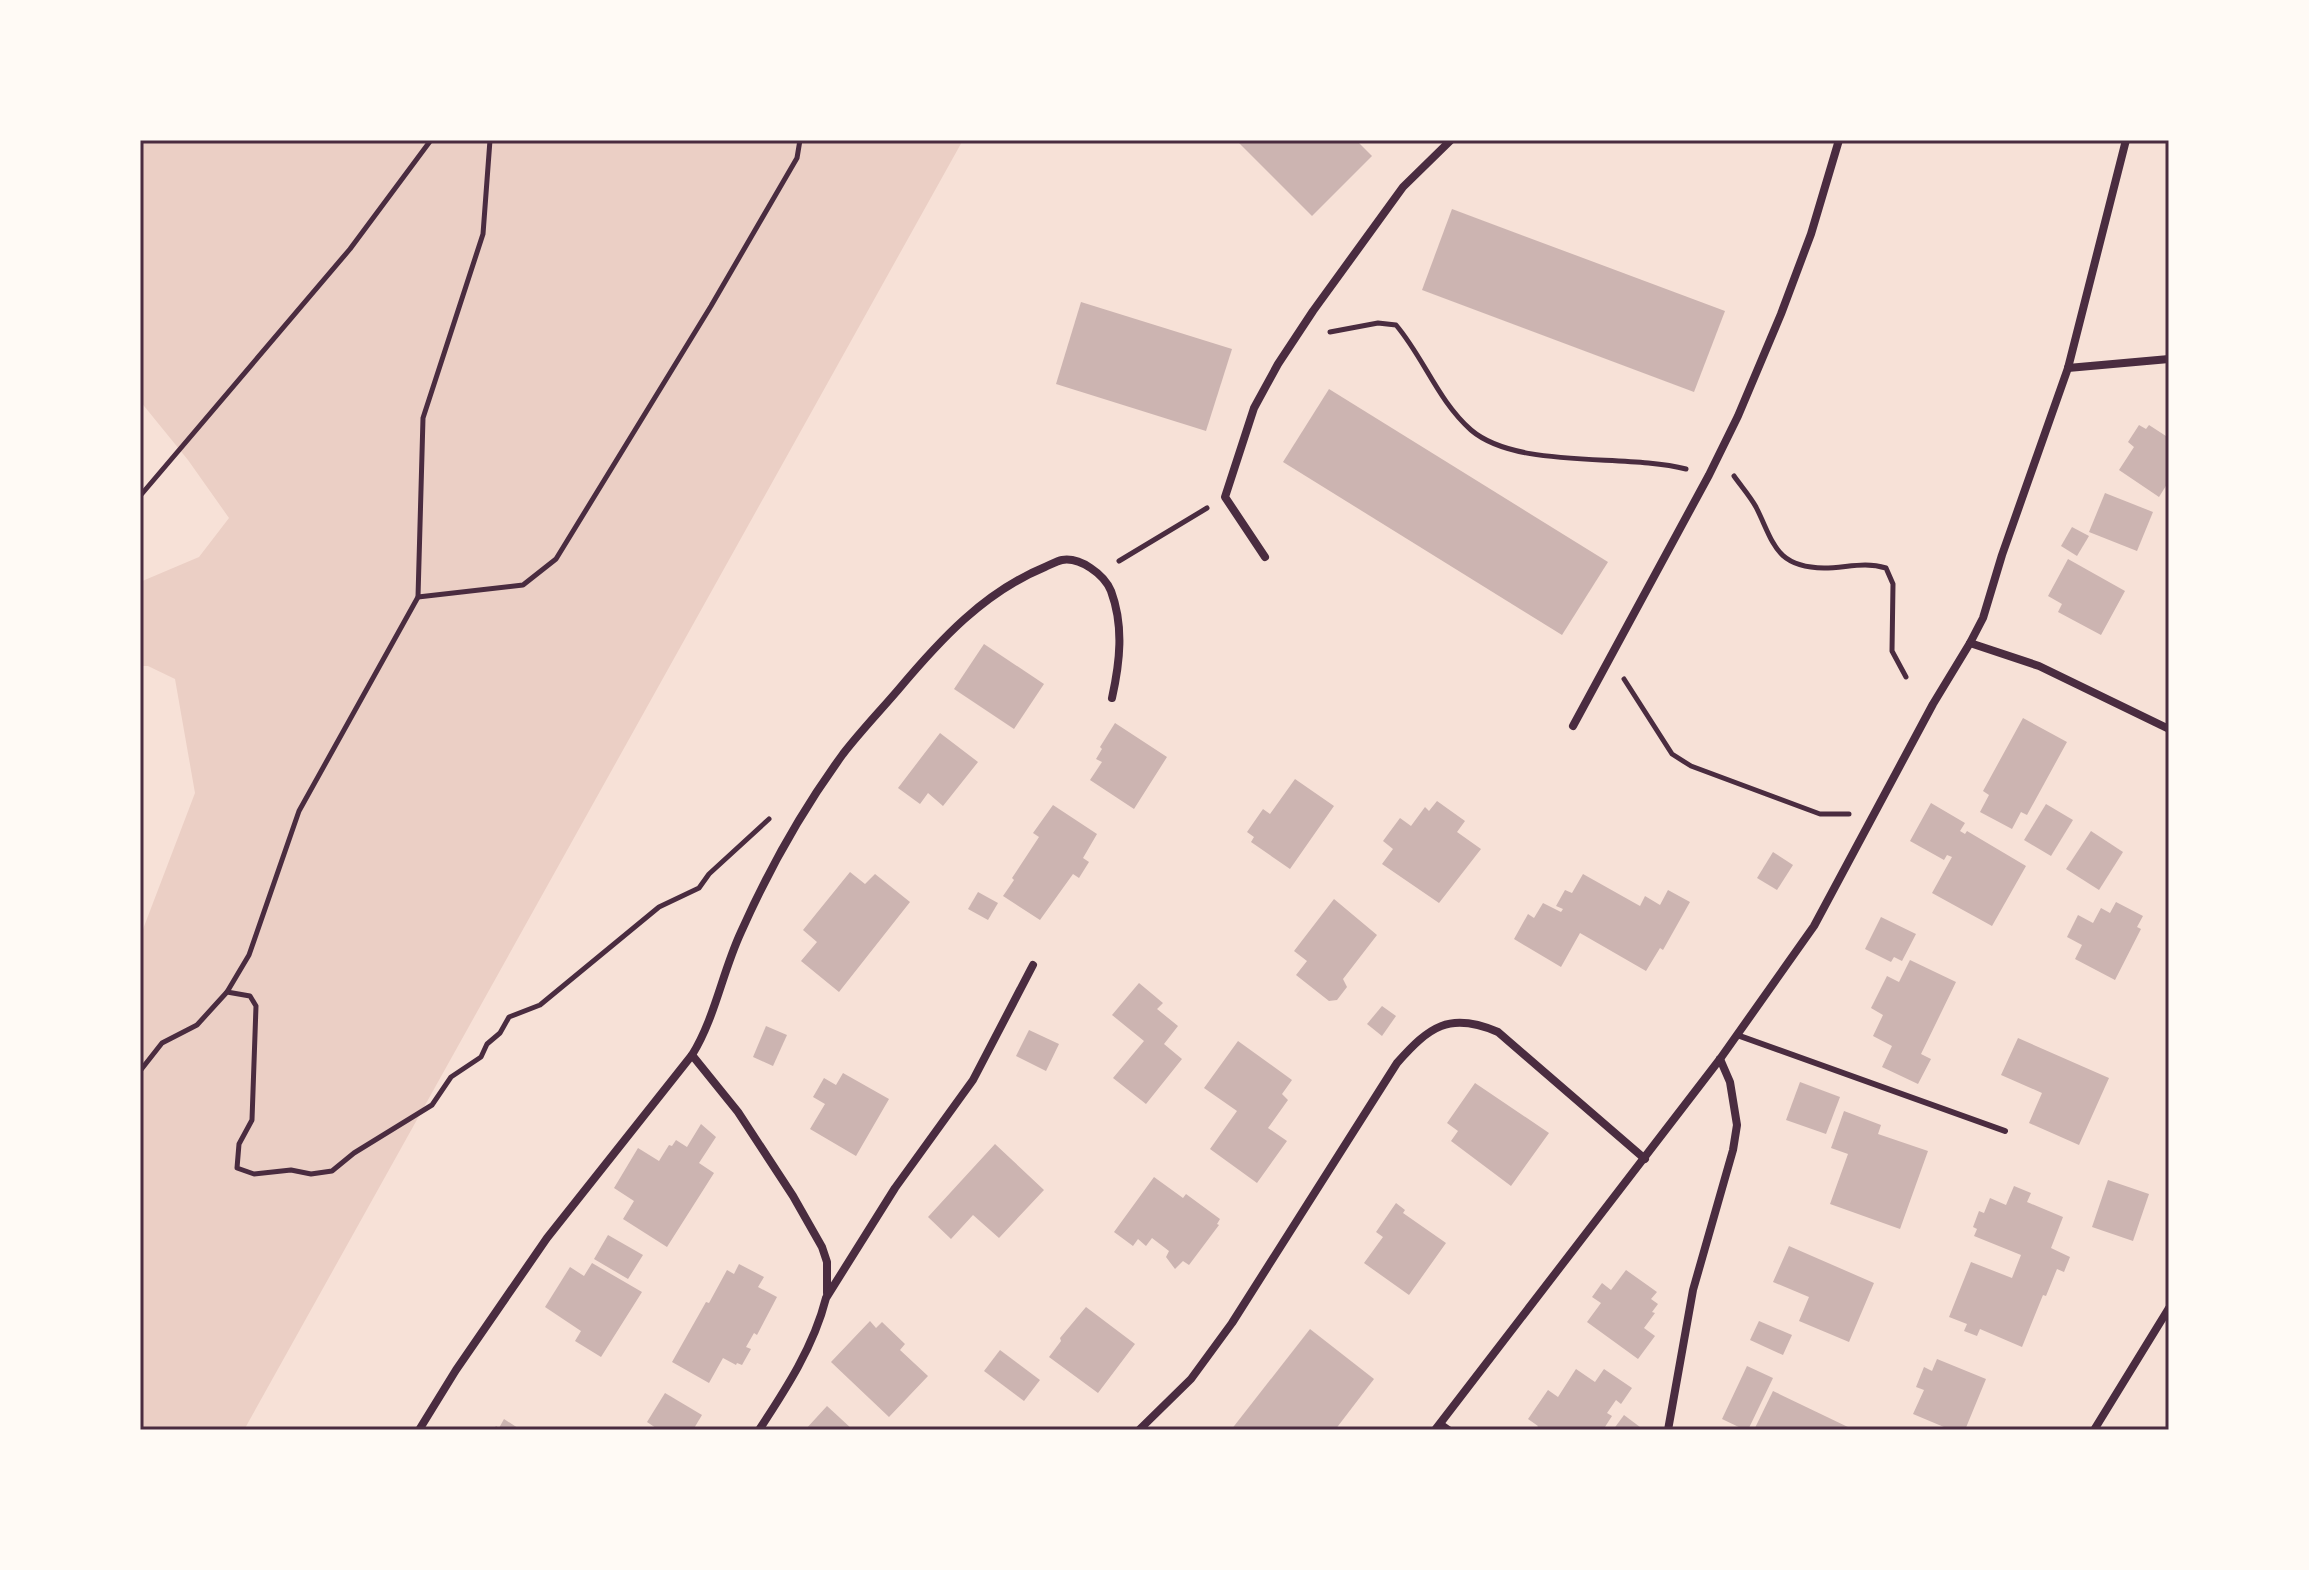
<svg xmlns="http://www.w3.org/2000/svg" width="2309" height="1570" font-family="Lato,sans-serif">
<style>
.green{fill:#ebcfc5}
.building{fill:#ccb4b1}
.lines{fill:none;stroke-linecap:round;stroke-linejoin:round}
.path{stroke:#4a2c40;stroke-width:5}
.service{stroke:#4a2c40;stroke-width:6}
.minor{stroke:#4a2c40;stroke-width:8}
.neatline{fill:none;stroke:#4a2c40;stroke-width:3}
</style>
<rect width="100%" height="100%" fill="#f7e1d7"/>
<polygon class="green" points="140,140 963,140 244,1430 140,1430 140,937 195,793 175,679 148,666 140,666 140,582 199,557 229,518 188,460 140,401"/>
<g class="building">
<polygon points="1236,140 1356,140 1372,156 1312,216"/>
<polygon points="1452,209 1725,311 1694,392 1422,290"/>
<polygon points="1081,302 1232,349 1206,431 1056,384"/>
<polygon points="1329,389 1608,562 1562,635 1283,462"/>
<polygon points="2139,425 2146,429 2149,425 2169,438 2169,481 2159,497 2119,470 2134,447 2128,442"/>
<polygon points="2105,493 2153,512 2137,551 2089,532"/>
<polygon points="2072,527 2089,536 2077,556 2061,546"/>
<polygon points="2068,559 2125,591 2101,635 2058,612 2062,604 2048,596"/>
<polygon points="984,644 1044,684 1014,729 954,689"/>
<polygon points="2023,718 2067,742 2027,815 2021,812 2012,829 1980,812 1989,795 1983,791"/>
<polygon points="1115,723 1167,757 1134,809 1090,780 1102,762 1096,759 1102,749 1100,747"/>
<polygon points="940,733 978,762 943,806 928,793 920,804 898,788"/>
<polygon points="1295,779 1334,806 1290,869 1251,842 1254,837 1247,832 1263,809 1270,814"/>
<polygon points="1437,801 1465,821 1457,832 1481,849 1439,903 1382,864 1393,849 1383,841 1400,818 1411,826 1425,807 1429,811"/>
<polygon points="1931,803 1965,823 1960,831 1965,834 1967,831 2026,866 1992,926 1932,893 1952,857 1947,855 1944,860 1910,841"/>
<polygon points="2046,804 2073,820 2051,856 2024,840"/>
<polygon points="1053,805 1097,834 1083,858 1089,862 1079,878 1073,874 1040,920 1003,896 1014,880 1012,878 1039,837 1033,833"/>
<polygon points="2091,831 2123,852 2099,890 2066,869"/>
<polygon points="1773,852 1793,865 1777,890 1757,878"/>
<polygon points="850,872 865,884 875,874 910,902 839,992 801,961 817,942 803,930"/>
<polygon points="1583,874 1640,906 1645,896 1660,905 1668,890 1690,902 1663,950 1660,948 1646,971 1580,933 1561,967 1514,939 1528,914 1534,918 1543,903 1561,912 1563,909 1556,906 1565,890 1572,893"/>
<polygon points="978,892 998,903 988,920 968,909"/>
<polygon points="1334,899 1377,935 1343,979 1347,987 1337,1000 1329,1001 1296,975 1307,961 1294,951"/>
<polygon points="2116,902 2143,916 2137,927 2141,929 2115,980 2075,959 2082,945 2067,937 2078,915 2093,923 2101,908 2110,913"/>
<polygon points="1881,917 1916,934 1902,961 1894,957 1891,962 1865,949"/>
<polygon points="1910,960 1956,982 1921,1054 1931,1059 1918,1084 1882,1067 1892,1046 1873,1036 1883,1015 1871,1008 1887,976 1899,982"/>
<polygon points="1139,983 1163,1003 1157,1009 1178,1026 1164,1044 1182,1059 1146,1104 1113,1078 1144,1041 1112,1015"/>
<polygon points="1382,1006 1396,1016 1382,1036 1367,1024"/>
<polygon points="766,1026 787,1035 773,1066 753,1057"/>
<polygon points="1029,1030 1059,1044 1046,1071 1016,1056"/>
<polygon points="2018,1038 2109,1078 2079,1145 2029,1123 2042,1093 2001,1075"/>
<polygon points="1238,1041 1292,1080 1282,1094 1288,1100 1268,1128 1287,1141 1257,1183 1210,1149 1237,1111 1204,1088"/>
<polygon points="843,1073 889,1099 856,1156 810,1129 825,1104 813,1097 824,1078 836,1085"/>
<polygon points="1800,1082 1840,1097 1826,1134 1786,1120"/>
<polygon points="1475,1083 1549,1133 1511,1186 1451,1141 1458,1131 1447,1123"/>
<polygon points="1844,1111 1881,1125 1878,1134 1928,1151 1900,1229 1830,1204 1848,1154 1831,1148"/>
<polygon points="701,1124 716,1137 699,1163 714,1173 667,1247 623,1219 634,1201 614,1188 638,1148 659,1161 669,1145 672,1146 676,1140 687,1147"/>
<polygon points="995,1144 1044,1190 999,1238 973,1215 951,1239 928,1217"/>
<polygon points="1154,1177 1183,1198 1186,1194 1220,1219 1217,1224 1219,1225 1189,1265 1183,1261 1175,1269 1166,1257 1169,1251 1152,1238 1146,1246 1138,1239 1133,1246 1114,1232"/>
<polygon points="2108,1180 2149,1194 2133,1241 2092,1227"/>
<polygon points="2014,1186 2031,1193 2027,1202 2063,1217 2051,1248 2070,1257 2064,1272 2057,1269 2046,1296 2043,1295 2022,1347 1980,1329 1977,1336 1964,1331 1967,1324 1949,1317 1971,1262 2012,1278 2021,1255 1974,1236 1977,1229 1973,1227 1979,1211 1984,1213 1990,1198 2006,1205"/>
<polygon points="1396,1203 1405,1210 1403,1213 1446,1243 1409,1295 1364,1263 1383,1237 1376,1232"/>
<polygon points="608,1235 643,1255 628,1279 594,1259"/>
<polygon points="1789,1246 1874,1283 1849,1342 1799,1321 1809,1297 1773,1282"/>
<polygon points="592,1263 642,1292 601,1357 575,1341 581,1331 545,1307 570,1267 584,1276"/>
<polygon points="739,1264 764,1277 758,1287 777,1297 757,1335 754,1333 746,1347 751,1349 742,1365 737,1363 736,1365 723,1358 709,1383 672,1362 706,1302 709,1303 727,1270 734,1274"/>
<polygon points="1626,1270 1657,1292 1651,1299 1658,1304 1652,1312 1655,1313 1644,1328 1655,1336 1638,1359 1587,1322 1601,1303 1592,1297 1602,1283 1611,1290"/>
<polygon points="1086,1307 1135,1344 1098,1393 1049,1357 1061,1341 1060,1338"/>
<polygon points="870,1321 876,1328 882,1322 905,1344 900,1350 928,1376 889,1417 831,1362"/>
<polygon points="1759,1321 1792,1335 1783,1355 1750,1340"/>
<polygon points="1310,1329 1374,1379 1335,1430 1231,1430"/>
<polygon points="1000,1350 1040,1380 1024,1401 984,1371"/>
<polygon points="1937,1359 1986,1379 1965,1430 1951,1430 1913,1414 1924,1390 1916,1387 1924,1367 1932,1371"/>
<polygon points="1747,1366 1773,1378 1748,1430 1745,1430 1722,1419"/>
<polygon points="1576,1369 1595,1382 1604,1369 1632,1388 1621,1404 1616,1400 1607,1413 1612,1416 1603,1430 1535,1430 1538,1426 1528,1419 1548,1390 1558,1397"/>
<polygon points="1773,1391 1850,1428 1849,1430 1754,1430"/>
<polygon points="665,1393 702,1415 693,1430 659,1430 647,1422"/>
<polygon points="827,1406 853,1430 805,1430"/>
<polygon points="1624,1415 1644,1430 1613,1430"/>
<polygon points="504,1419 521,1430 493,1430 496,1426 499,1428"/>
</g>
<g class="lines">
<g class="path">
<path d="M1330,332l48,-9 18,2c28,33 42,76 75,105 47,40 155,23 215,39"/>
<path d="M1734,476c7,10 16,20 22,31 18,36 19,60 68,61 22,0 40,-7 62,0l7,16 -1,67 14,26"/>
<polyline points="140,496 350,249 431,140"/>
<polyline points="1119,561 1207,508"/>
<polyline points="418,597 523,585 556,559 711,306 797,158 800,140"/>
<polyline points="1624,679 1672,754 1691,766 1820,814 1849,814"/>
<polyline points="227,992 250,996 256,1006 252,1120 239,1144 237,1168 254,1174 291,1170 311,1174 332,1171 354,1153 432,1105 451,1077 481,1057 487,1044 500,1033 509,1017 540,1005 659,907 699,888 709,874 769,819"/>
<polyline points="140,1071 162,1043 197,1025 227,992 249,955 299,811 418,597 423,418 483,234 490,140"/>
</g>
<g class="service">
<polyline points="1737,1035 2005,1131"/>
<polyline points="1440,1423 1450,1430"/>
</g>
<g class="minor">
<polyline points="2068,368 2169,359"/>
<polyline points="1265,557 1225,497 1254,408 1278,364 1313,311 1403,187 1451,140"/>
<polyline points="1970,643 2039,666 2169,729"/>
<polyline points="1573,726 1709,475 1738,416 1781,314 1811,234 1839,140"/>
<polyline points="692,1055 738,1112 793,1196 822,1247 827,1262 827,1293"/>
<path d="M419,1430l37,-60 91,-132 145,-183c23,-37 30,-82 49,-123 28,-63 61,-122 102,-178 17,-22 37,-43 55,-64 42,-50 86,-98 147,-123 5,-2 12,-6 17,-7 18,-3 42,14 49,31 13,35 9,71 1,107"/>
<path d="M759,1430c27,-41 55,-84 67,-132l69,-110 78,-108 60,-115"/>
<path d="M1139,1430l52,-51 41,-56 165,-260c32,-36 52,-52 101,-31l147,127"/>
<polyline points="1435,1430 1720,1059 1814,926 1933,704 1970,643 1983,618 2002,555 2068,368 2126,140"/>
<polyline points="1668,1430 1693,1290 1733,1150 1737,1125 1730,1082 1720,1059"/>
<polyline points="2094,1430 2169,1308"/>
</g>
</g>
<rect width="2309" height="1570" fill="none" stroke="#fffaf5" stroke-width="284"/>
<rect x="142" y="142" width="2025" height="1286" class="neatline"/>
</svg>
